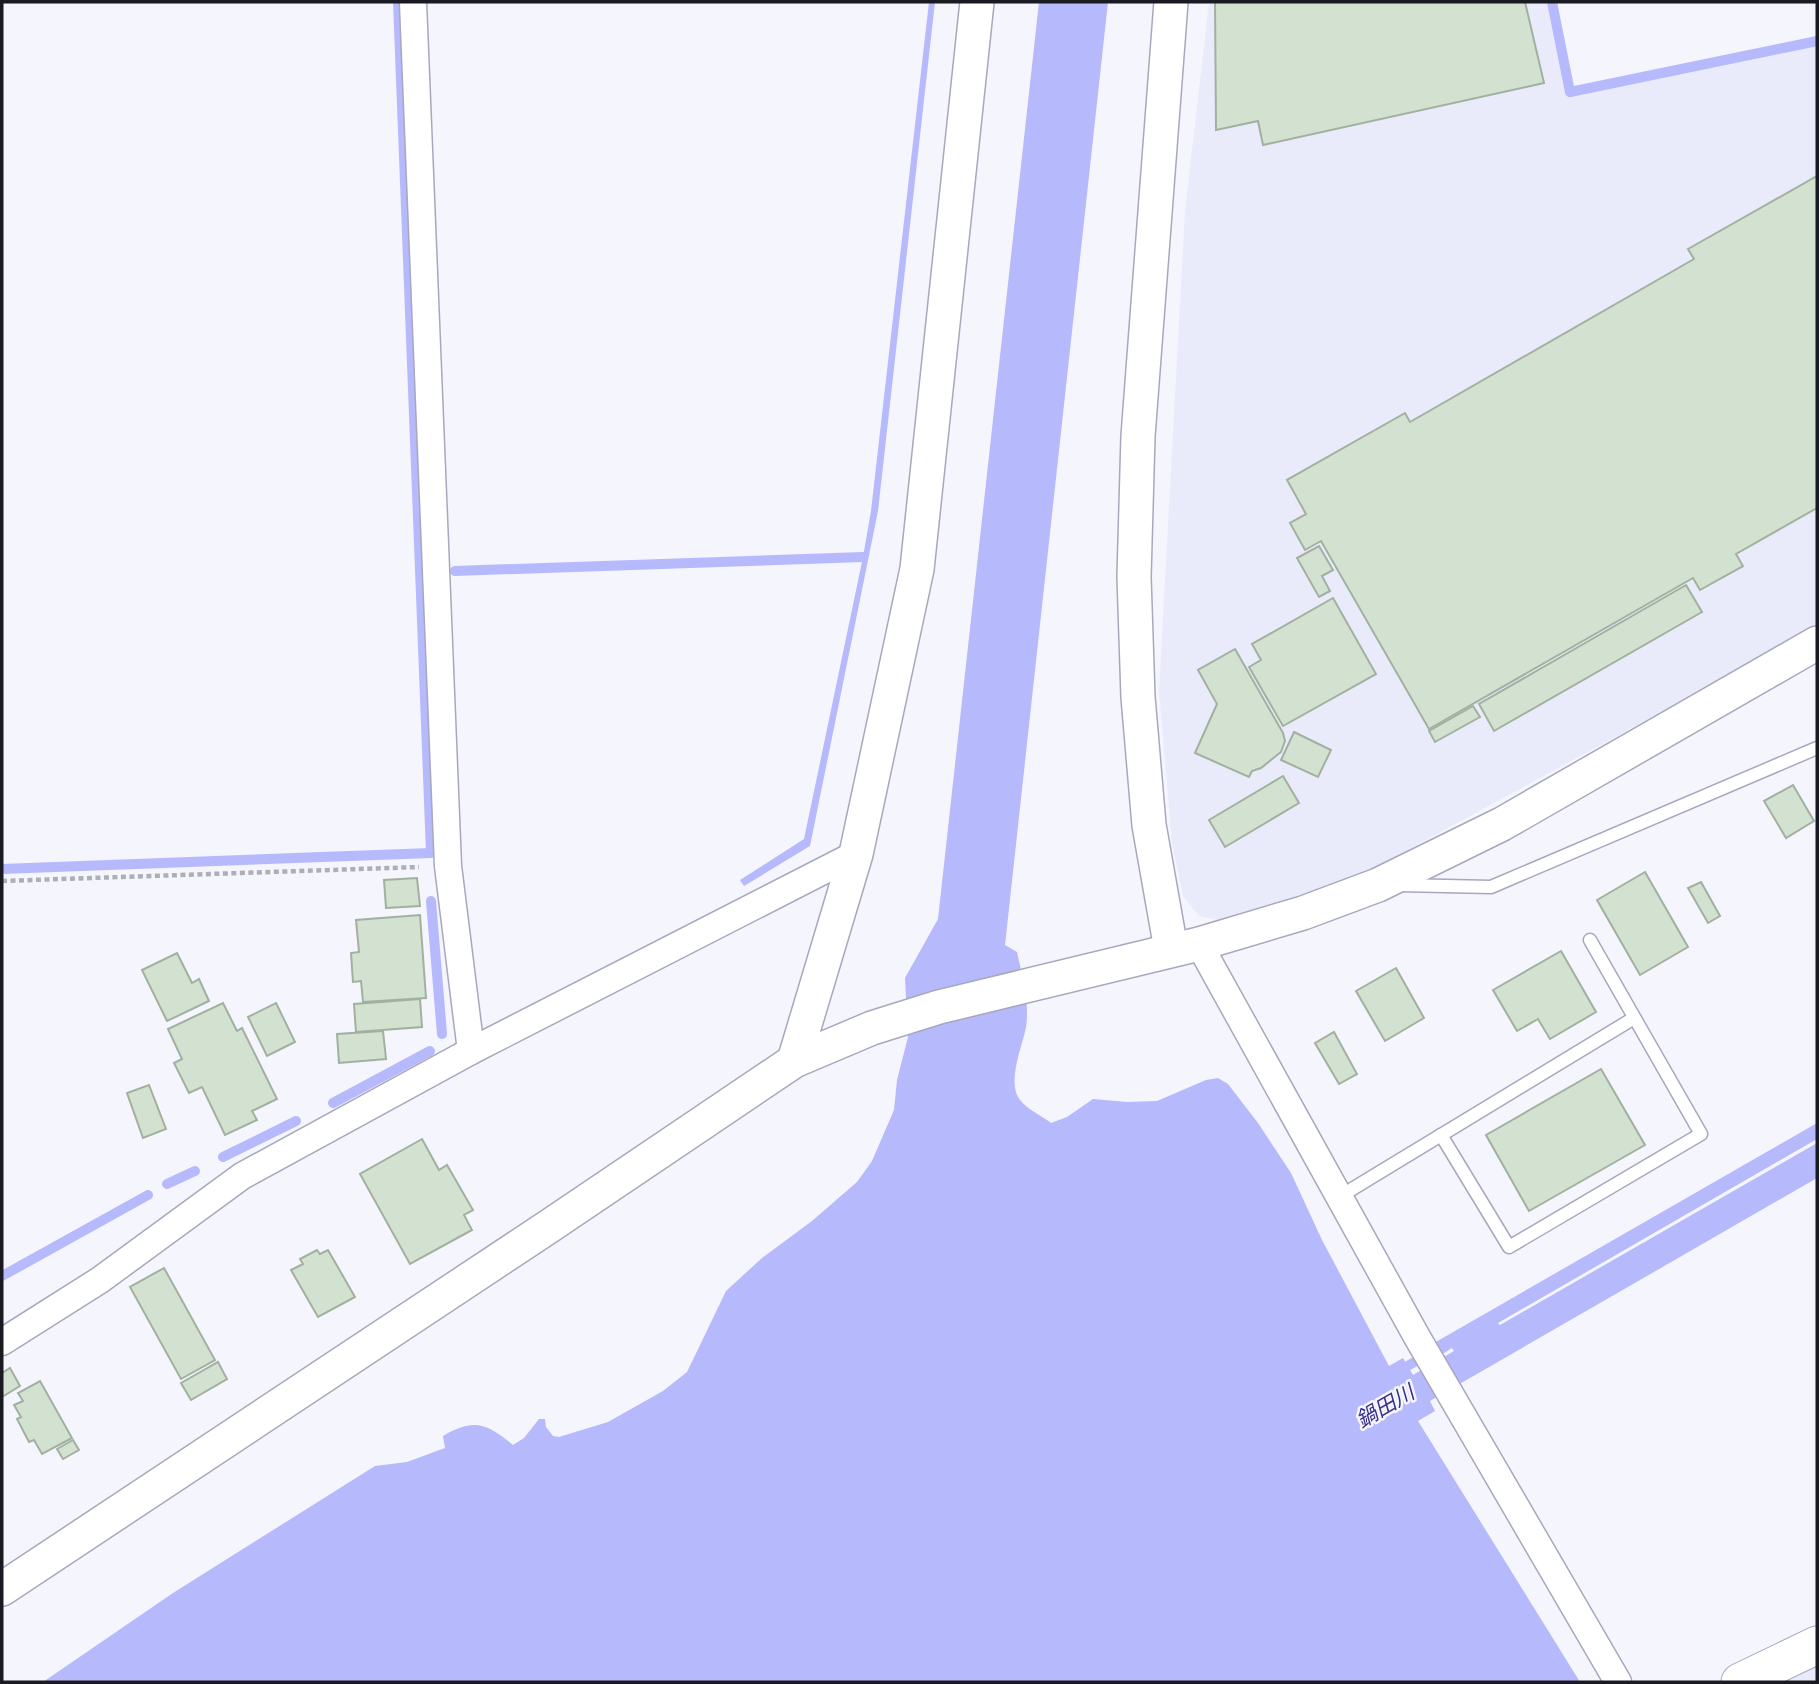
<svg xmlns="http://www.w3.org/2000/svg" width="1819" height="1684" font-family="Raleway,'Noto Sans JP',sans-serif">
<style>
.built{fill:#e9ebfb}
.water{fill:#b6b9fb}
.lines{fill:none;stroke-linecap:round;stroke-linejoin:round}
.stream{stroke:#b6b9fb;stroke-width:10}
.building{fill:#d3e1d0;stroke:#a2b09f;stroke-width:2}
.service-casing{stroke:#a7a8bc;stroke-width:15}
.minor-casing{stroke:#a7a8bc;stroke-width:29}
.tertiary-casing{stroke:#a7a8bc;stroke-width:36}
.secondary-casing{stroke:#a7a8bc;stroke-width:39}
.path{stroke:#aeafb6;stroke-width:4.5;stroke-dasharray:5 3.5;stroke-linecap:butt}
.service{stroke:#fff;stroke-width:12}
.minor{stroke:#fff;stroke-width:26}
.tertiary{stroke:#fff;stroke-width:33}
.secondary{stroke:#fff;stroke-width:37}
.labels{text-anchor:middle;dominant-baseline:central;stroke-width:5;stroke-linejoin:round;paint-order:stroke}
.water-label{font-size:21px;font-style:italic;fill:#3a2f8b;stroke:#f4f5fd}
</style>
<rect width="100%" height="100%" fill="#f4f5fd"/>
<g class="built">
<polygon points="1209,2 1552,2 1571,91 1817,41 1817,627 1360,876 1218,920 1199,916 1183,896 1172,843 1159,691 1185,212"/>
<polygon points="1817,1655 1817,1682 1761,1682"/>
</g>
<g class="water">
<polygon points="929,2 935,2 878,511 810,846 744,886 740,880 804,839 863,557 871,511"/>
<path d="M1039,2h69l-103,943 12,7c5,24 13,50 9,75 -3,18 -20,55 -6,73 7,9 22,16 31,23l16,-6 26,-18 34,3 30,-1 49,-21 12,-2 10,6 30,39 33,50 31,67 67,126 14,-8 10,17 41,-24 -2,-3 -11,7 -7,-12 383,-220v16l-319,184 2,2 317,-182v35l-387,223 5,10 -17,10 162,261h-1537l130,-89 202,-127 32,-4 38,-14 -2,-12c31,-18 43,-13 70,9l11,-7 15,-19h6l1,8 7,9 6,1 49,-15 55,-31 24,-19 39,-81 36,-33 50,-37 45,-39 15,-21 22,-51 3,-30 11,-43 -3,-59 33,-59z"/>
</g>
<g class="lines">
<g class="stream">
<polyline points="1552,2 1570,92 1817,41"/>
<polyline points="455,571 863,557"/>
<polyline points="2,869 431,853 398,2"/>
<polyline points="431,901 442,1034"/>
<polyline points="333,1103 430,1051"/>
<polyline points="223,1157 296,1121"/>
<polyline points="167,1184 195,1171"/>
<polyline points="2,1276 148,1195"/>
<polyline points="1395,1373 1427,1355"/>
</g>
</g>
<g class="building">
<polygon points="1215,2 1525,2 1544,83 1263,145 1258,121 1216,130"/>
<polygon points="1817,176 1817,508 1736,554 1743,566 1700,590 1693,578 1429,729 1321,541 1305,550 1290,523 1306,514 1287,480 1405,413 1410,422 1694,259 1688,249"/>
<polygon points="1319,546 1333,570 1322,576 1330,591 1319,597 1297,558"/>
<polygon points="1686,585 1702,612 1494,731 1479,704"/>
<polygon points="1333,598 1376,674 1283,726 1249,667 1261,660 1252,644"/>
<polygon points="1235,649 1283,733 1285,741 1281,752 1261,768 1252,771 1249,777 1195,753 1217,704 1198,670"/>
<polygon points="1473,706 1480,717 1435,742 1429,731"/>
<polygon points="1294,732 1331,750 1318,777 1281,760"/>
<polygon points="1283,776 1299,803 1225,847 1209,820"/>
<polygon points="1793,785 1814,821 1786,838 1764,801"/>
<polygon points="1645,872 1688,947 1640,975 1597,900"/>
<polygon points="417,878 420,906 386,908 384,880"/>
<polygon points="1701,882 1720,916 1708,923 1688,888"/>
<polygon points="420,915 426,998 363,1002 361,981 353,982 351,953 359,952 356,920"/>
<polygon points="1561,951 1596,1012 1550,1039 1538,1019 1517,1031 1493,990"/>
<polygon points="177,953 192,983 199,979 209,1001 167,1021 142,970"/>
<polygon points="1396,968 1424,1018 1385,1041 1356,991"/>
<polygon points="420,999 422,1027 356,1032 354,1004"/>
<polygon points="223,1003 237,1031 242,1028 277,1099 252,1111 257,1120 225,1135 202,1087 189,1093 174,1063 182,1059 168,1029"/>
<polygon points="276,1003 295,1042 267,1056 248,1017"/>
<polygon points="383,1031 386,1059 339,1063 337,1034"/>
<polygon points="1334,1032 1357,1074 1339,1084 1315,1043"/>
<polygon points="1601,1069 1645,1145 1529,1211 1486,1135"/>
<polygon points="149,1085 166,1129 143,1138 127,1093"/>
<polygon points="422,1139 439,1170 447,1165 473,1210 464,1215 472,1230 410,1264 360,1174"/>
<polygon points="317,1250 320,1254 328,1250 355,1297 318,1317 291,1270 303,1264 300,1259"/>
<polygon points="164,1268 215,1360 181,1379 130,1287"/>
<polygon points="218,1362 227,1379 191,1400 181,1383"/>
<polygon points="10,1368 20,1386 2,1397 2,1373"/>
<polygon points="40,1381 72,1438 42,1454 34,1440 29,1442 17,1419 21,1417 14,1405 23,1401 18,1393"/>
<polygon points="73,1440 79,1450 63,1459 57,1449"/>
</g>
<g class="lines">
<defs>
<g id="service">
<polyline points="1399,885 1491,887 1817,748"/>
<polyline points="1441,1135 1509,1247 1701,1134 1590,940"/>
<polyline points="1339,1197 1634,1018"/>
</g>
<g id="minor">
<polyline points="413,2 448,866 471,1051"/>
<polyline points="1199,944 1417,1337 1618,1682"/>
<polyline points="2,1342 100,1280 242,1176 471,1051 856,854"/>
</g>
<g id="tertiary">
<polyline points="1171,2 1138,436 1134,577 1138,697 1149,825 1171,949"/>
<polyline points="794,1061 856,854 917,569 977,2"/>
<polyline points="2,1589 551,1225 794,1061 872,1028 939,1007 1199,944 1303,913 1378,885 1502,824 1817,643"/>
</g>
<polyline id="secondary" points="1740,1682 1817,1645"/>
</defs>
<use href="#service" class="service-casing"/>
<use href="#minor" class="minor-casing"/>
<use href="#tertiary" class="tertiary-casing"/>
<use href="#secondary" class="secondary-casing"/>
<polyline class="path" points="2,881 419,867"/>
<use href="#service" class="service"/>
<use href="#minor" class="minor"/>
<use href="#tertiary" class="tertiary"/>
<use href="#secondary" class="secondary"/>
</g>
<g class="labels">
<g class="water-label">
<text transform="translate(1385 1406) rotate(-30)">鍋田川</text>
</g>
</g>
<rect width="1819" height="1684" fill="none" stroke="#1a1b22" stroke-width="7"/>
</svg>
